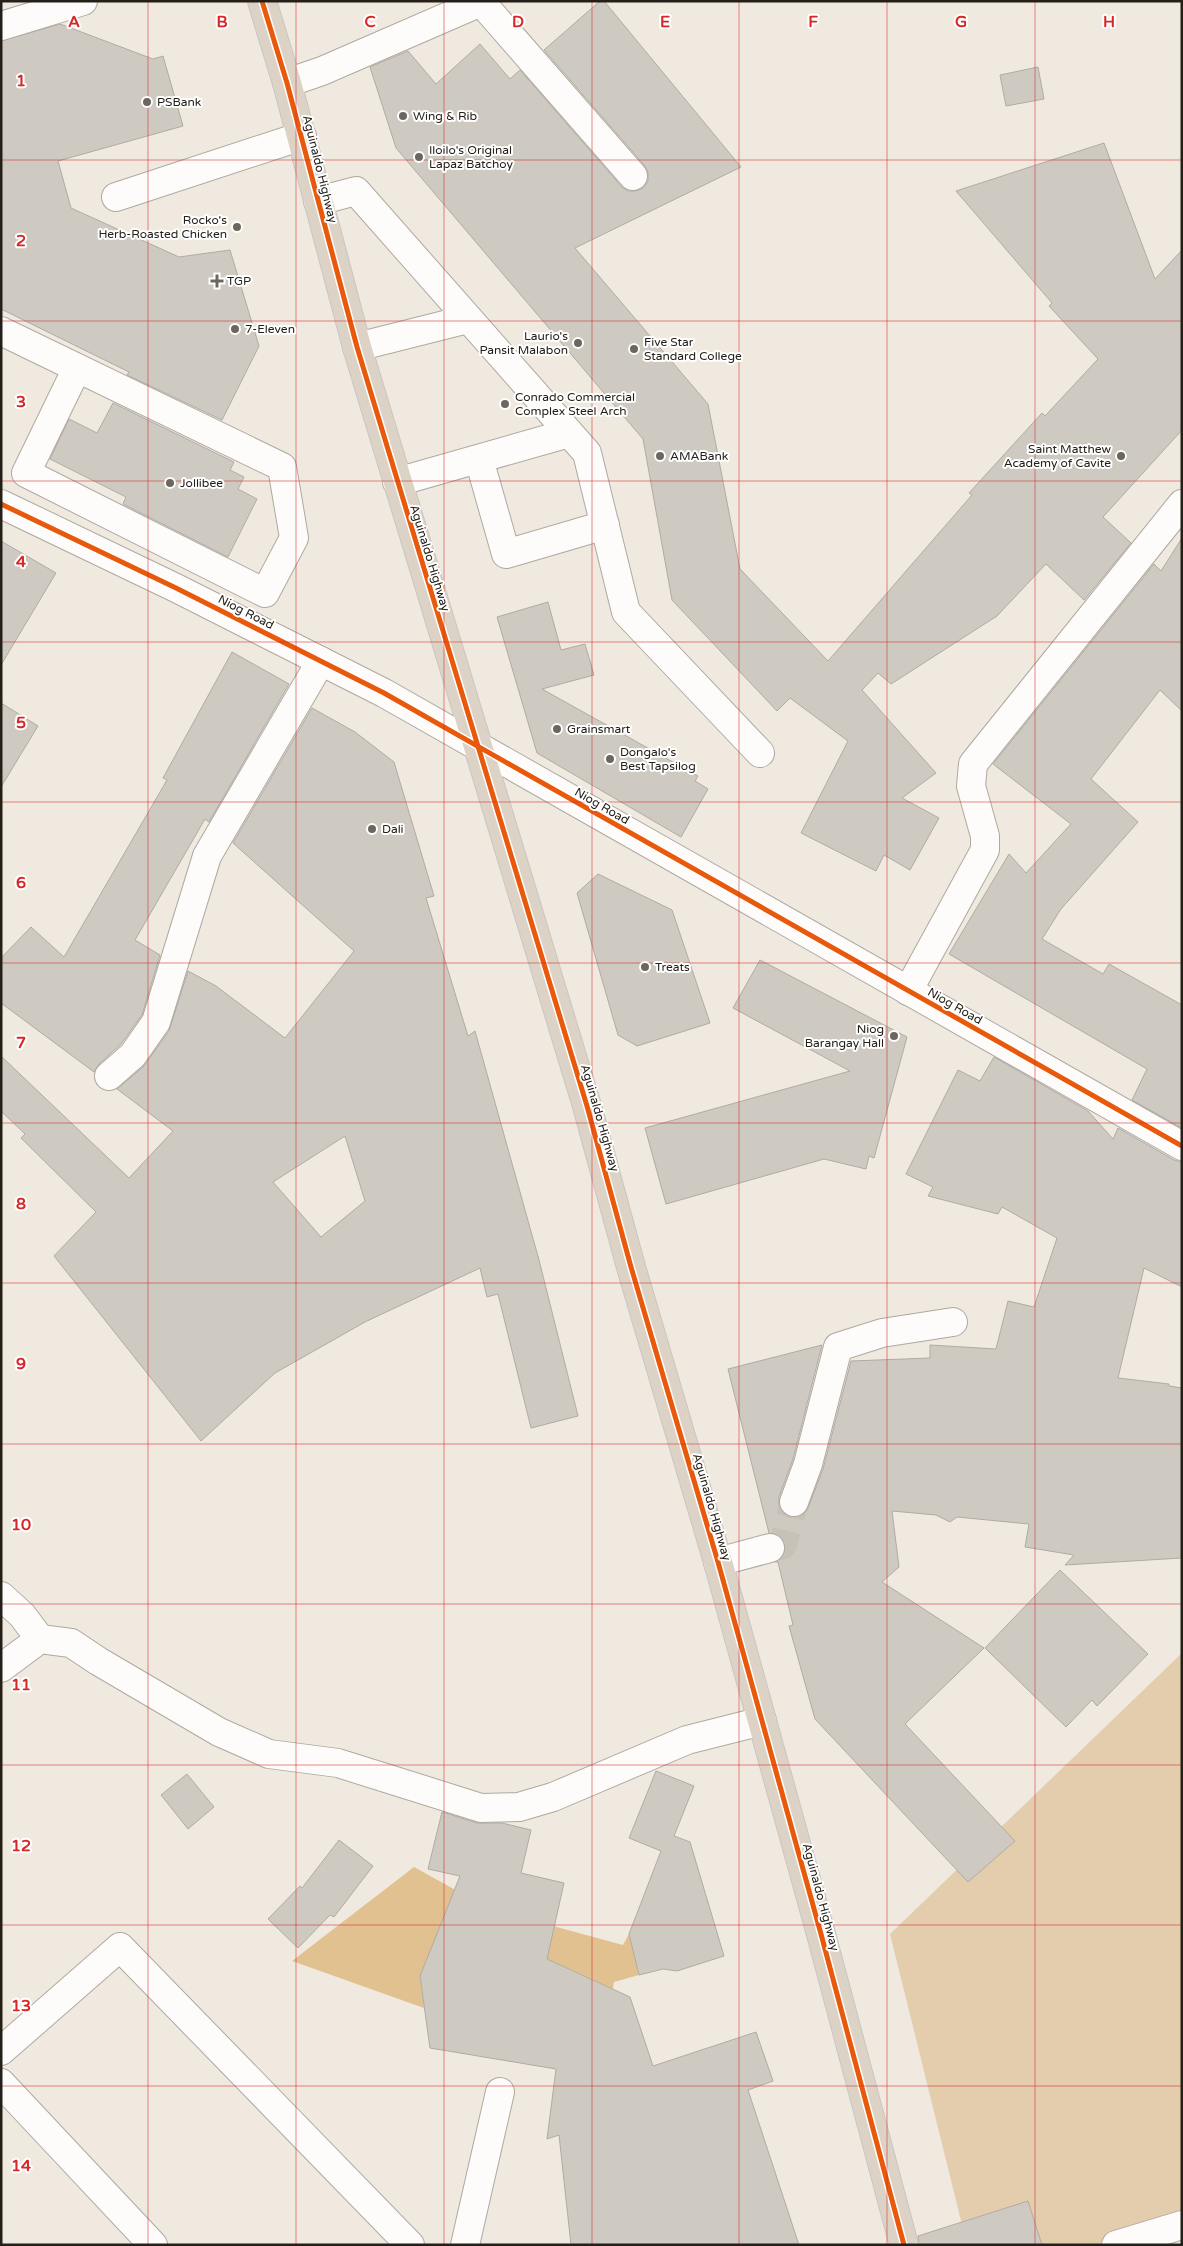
<svg xmlns="http://www.w3.org/2000/svg" width="1183" height="2246" font-family="'Varela Round',sans-serif">
<style>
.green{fill:#e4cdac}
.forest{fill:#e2c190}
.building{fill:#cec9c1;stroke:#b0aba3;fill-rule:evenodd}
.lines{fill:none;stroke-linecap:round;stroke-linejoin:round}
.minor-tunnel{stroke:#c7c1b7;stroke-width:28;stroke-dasharray:28 14;stroke-linecap:butt}
.minor-casing{stroke:#aea9a1;stroke-width:30}
.highway-casing{stroke:#c9c6c1;stroke-width:30}
.minor{stroke:#fdfcfa;stroke-width:28}
.highway{stroke:#dcd3c6;stroke-width:28}
.cycleway-casing{stroke:#fff;stroke-width:8}
.cycleway{stroke:#e8590c;stroke-width:5}
.grid{fill:none;stroke:#d62828;stroke-width:1;stroke-opacity:0.55}
.poi-dot{fill:#6b665e;stroke:#fff;stroke-width:2}
.labels{text-anchor:middle;dominant-baseline:central;stroke-width:4;stroke-linejoin:round;paint-order:stroke}
.poi-label{font-size:12px;fill:#242019;stroke:#fff;text-anchor:start}
.street-label{font-size:12px;fill:#242019;stroke:#fff}
.grid-label{font-size:16px;text-anchor:middle;font-weight:bold;fill:#d62828;stroke:#fff;stroke-width:4;stroke-linejoin:round;paint-order:stroke}
</style>
<rect width="100%" height="100%" fill="#f0e9df"/>
<polygon class="green" points="1182,1653 1182,2240 1167,2245 967,2245 890,1934"/>
<polygon class="forest" points="414,1867 470,1898 516,1916 623,1945 629,1934 639,1975 614,1982 613,1989 552,1961 420,1976 424,2008 292,1961"/>
<g class="building">
<polygon points="600,1 604,1 741,167 575,248 708,404 740,569 828,661 972,495 969,493 1021,436 1042,413 1045,416 1098,359 1049,306 1052,303 956,191 1104,143 1155,279 1182,250 1182,430 1103,517 1131,543 1084,600 1046,564 997,616 891,684 878,673 862,690 936,773 902,798 939,818 910,870 884,855 876,871 801,833 848,741 790,698 777,711 672,600 643,439 396,148 370,67 408,51 436,84 480,44 510,79 520,70 622,187 628,191 636,191 643,188 648,181 648,173 645,166 544,50"/>
<polygon points="60,24 153,59 163,56 183,126 58,161 71,208 179,257 230,250 259,346 222,420 127,375 129,372 1,309 1,41"/>
<polygon points="1038,67 1044,99 1006,106 1000,75"/>
<polygon points="113,403 234,462 230,470 244,477 238,489 257,499 228,557 123,504 126,497 50,459 69,419 97,433"/>
<polygon points="1182,538 1182,711 1160,690 1091,779 1138,822 1061,909 1042,939 1103,974 1109,964 1182,1005 1182,1128 1132,1100 1147,1069 949,954 1009,854 1026,873 1071,824 993,764 1154,564 1161,571"/>
<polygon points="1,541 56,573 1,665"/>
<polygon points="548,602 561,650 585,644 594,675 542,689 698,776 695,781 708,789 681,837 537,753 497,617"/>
<polygon points="232,652 289,684 209,822 205,819 135,940 160,955 142,1015 121,1044 99,1064 94,1072 1,1003 1,958 31,927 64,957 167,780 163,778"/>
<polygon points="1,703 38,726 1,787"/>
<path d="M312,708l43,24 39,30 40,134 -8,2 42,138 7,-5 64,229 39,156 -47,12 -33,-134 -11,3 -7,-29 -115,54 -90,51 -74,68 -147,-185 42,-44 -75,-74 4,-4 -24,-23v-55l128,122 44,-47 -56,-42 26,-22 26,-36 19,-60 28,15 69,52 69,-87 -121,-108zM345,1136l20,65 -44,36 -48,-55z"/>
<polygon points="598,874 672,910 710,1023 637,1046 618,1035 577,893"/>
<polygon points="760,960 907,1037 874,1158 869,1156 866,1169 824,1159 666,1204 645,1128 850,1071 733,1008"/>
<polygon points="994,1057 1088,1111 1113,1139 1118,1128 1174,1160 1182,1162 1182,1287 1144,1268 1118,1378 1169,1384 1169,1386 1182,1388 1182,1558 1065,1565 1074,1555 1025,1547 1029,1524 957,1517 950,1522 936,1515 892,1511 899,1567 882,1582 984,1648 905,1724 1015,1841 968,1882 815,1719 789,1626 793,1625 778,1562 775,1562 785,1552 785,1544 781,1537 769,1533 728,1369 822,1345 793,1459 779,1497 779,1505 782,1512 789,1517 797,1517 804,1514 808,1508 823,1469 851,1361 930,1358 930,1345 996,1349 1008,1301 1034,1307 1057,1238 1002,1207 998,1214 928,1196 933,1187 906,1174 958,1070 980,1081"/>
<polygon points="1060,1570 1148,1654 1097,1706 1092,1700 1066,1727 985,1648"/>
<polygon points="656,1771 694,1786 674,1836 690,1842 724,1956 677,1971 663,1969 639,1975 629,1934 661,1851 629,1838"/>
<polygon points="187,1774 214,1807 188,1829 161,1795"/>
<polygon points="442,1812 477,1823 502,1823 531,1830 521,1873 564,1883 547,1959 630,1997 653,2066 756,2032 773,2081 748,2090 799,2245 571,2245 559,2135 547,2139 556,2069 430,2048 420,1976 460,1876 428,1869"/>
<polygon points="339,1840 373,1866 334,1917 330,1915 298,1948 268,1919 300,1886 302,1888"/>
<polygon points="1028,2201 1042,2245 919,2245 918,2236"/>
</g>
<g class="lines">
<polyline class="minor-tunnel" points="770,1548 783,1545 794,1502"/>
<defs>
<g id="minor">
<polyline points="1,26 83,1"/>
<polyline points="287,83 322,71 481,2 633,176"/>
<polyline points="116,197 302,136"/>
<polyline points="318,201 356,191 587,453 626,612 760,753"/>
<polyline points="1,331 282,467 294,538 265,593 26,473 77,368"/>
<polyline points="357,347 468,319"/>
<polyline points="479,459 506,554 605,525"/>
<polyline points="397,482 569,433"/>
<polyline points="1,504 176,588 384,693 1182,1146"/>
<polyline points="908,991 985,850 985,836 971,786 973,764 1182,504"/>
<polyline points="109,1076 133,1055 156,1022 207,856 321,661"/>
<polyline points="794,1502 808,1464 838,1347 882,1333 953,1322"/>
<polyline points="718,1562 770,1548"/>
<polyline points="1,1596 22,1615 40,1639"/>
<polyline points="1,1668 40,1639 71,1643 98,1661 219,1732 269,1754 338,1763 481,1808 519,1807 553,1797 687,1740 762,1721"/>
<polyline points="1,2051 120,1947 410,2245"/>
<polyline points="1,2083 153,2245"/>
<polyline points="465,2245 500,2092"/>
<polyline points="1116,2245 1182,2225"/>
</g>
<polyline id="highway" points="262,1 287,83 357,347 587,1106 631,1267 718,1562 821,1934 904,2245"/>
</defs>
<use href="#minor" class="minor-casing"/>
<use href="#highway" class="highway-casing"/>
<use href="#minor" class="minor"/>
<use href="#highway" class="highway"/>
<defs>
<g id="cycleway">
<polyline points="262,1 287,83 357,347 587,1106 631,1267 718,1562 821,1934 904,2245"/>
<polyline points="1,504 176,588 384,693 1182,1146"/>
</g>
</defs>
<use href="#cycleway" class="cycleway-casing"/>
<use href="#cycleway" class="cycleway"/>
</g>
<path class="grid" d="M148,1v2244M296,1v2244M444,1v2244M592,1v2244M739,1v2244M887,1v2244M1035,1v2244M1,160h1181M1,321h1181M1,481h1181M1,642h1181M1,802h1181M1,963h1181M1,1123h1181M1,1283h1181M1,1444h1181M1,1604h1181M1,1765h1181M1,1925h1181M1,2086h1181"/>
<g class="poi-dot">
<circle cx="147" cy="102" r="5"/>
<circle cx="403" cy="116" r="5"/>
<circle cx="419" cy="157" r="5"/>
<circle cx="237" cy="227" r="5"/>
<path d="M214.5 273.5h5v5h5v5h-5v5h-5v-5h-5v-5h5z"/>
<circle cx="235" cy="329" r="5"/>
<circle cx="578" cy="343" r="5"/>
<circle cx="634" cy="349" r="5"/>
<circle cx="505" cy="404" r="5"/>
<circle cx="660" cy="456" r="5"/>
<circle cx="1121" cy="456" r="5"/>
<circle cx="170" cy="483" r="5"/>
<circle cx="557" cy="729" r="5"/>
<circle cx="610" cy="759" r="5"/>
<circle cx="372" cy="829" r="5"/>
<circle cx="645" cy="967" r="5"/>
<circle cx="894" cy="1036" r="5"/>
</g>
<g class="labels">
<g class="poi-label">
<text x="157" y="102">PSBank</text>
<text x="413" y="116">Wing &amp; Rib</text>
<text x="429" y="150">Iloilo's Original<tspan x="429" dy="14">Lapaz Batchoy</tspan></text>
<text x="227" y="220" text-anchor="end">Rocko's<tspan x="227" dy="14">Herb-Roasted Chicken</tspan></text>
<text x="227" y="281">TGP</text>
<text x="245" y="329">7-Eleven</text>
<text x="568" y="336" text-anchor="end">Laurio's<tspan x="568" dy="14">Pansit Malabon</tspan></text>
<text x="644" y="342">Five Star<tspan x="644" dy="14">Standard College</tspan></text>
<text x="515" y="397">Conrado Commercial<tspan x="515" dy="14">Complex Steel Arch</tspan></text>
<text x="1111" y="449" text-anchor="end">Saint Matthew<tspan x="1111" dy="14">Academy of Cavite</tspan></text>
<text x="670" y="456">AMABank</text>
<text x="180" y="483">Jollibee</text>
<text x="567" y="729">Grainsmart</text>
<text x="620" y="752">Dongalo's<tspan x="620" dy="14">Best Tapsilog</tspan></text>
<text x="382" y="829">Dali</text>
<text x="655" y="967">Treats</text>
<text x="884" y="1029" text-anchor="end">Niog<tspan x="884" dy="14">Barangay Hall</tspan></text>
</g>
<g class="street-label">
<text transform="translate(320 169) rotate(76)">Aguinaldo Highway</text>
<text transform="translate(430 558) rotate(73)">Aguinaldo Highway</text>
<text transform="translate(246 612) rotate(27)">Niog Road</text>
<text transform="translate(602 806) rotate(30)">Niog Road</text>
<text transform="translate(955 1006) rotate(30)">Niog Road</text>
<text transform="translate(600 1118) rotate(74)">Aguinaldo Highway</text>
<text transform="translate(712 1507) rotate(74)">Aguinaldo Highway</text>
<text transform="translate(821 1897) rotate(75)">Aguinaldo Highway</text>
</g>
</g>
<g class="grid-label">
<text x="74" y="27">A</text>
<text x="222" y="27">B</text>
<text x="370" y="27">C</text>
<text x="518" y="27">D</text>
<text x="665" y="27">E</text>
<text x="813" y="27">F</text>
<text x="961" y="27">G</text>
<text x="1109" y="27">H</text>
<text x="21" y="86">1</text>
<text x="21" y="246">2</text>
<text x="21" y="407">3</text>
<text x="21" y="567">4</text>
<text x="21" y="728">5</text>
<text x="21" y="888">6</text>
<text x="21" y="1048">7</text>
<text x="21" y="1209">8</text>
<text x="21" y="1369">9</text>
<text x="21" y="1530">10</text>
<text x="21" y="1690">11</text>
<text x="21" y="1851">12</text>
<text x="21" y="2011">13</text>
<text x="21" y="2171">14</text>
</g>
<rect width="1183" height="2246" fill="none" stroke="#242019" stroke-width="5"/>
</svg>
